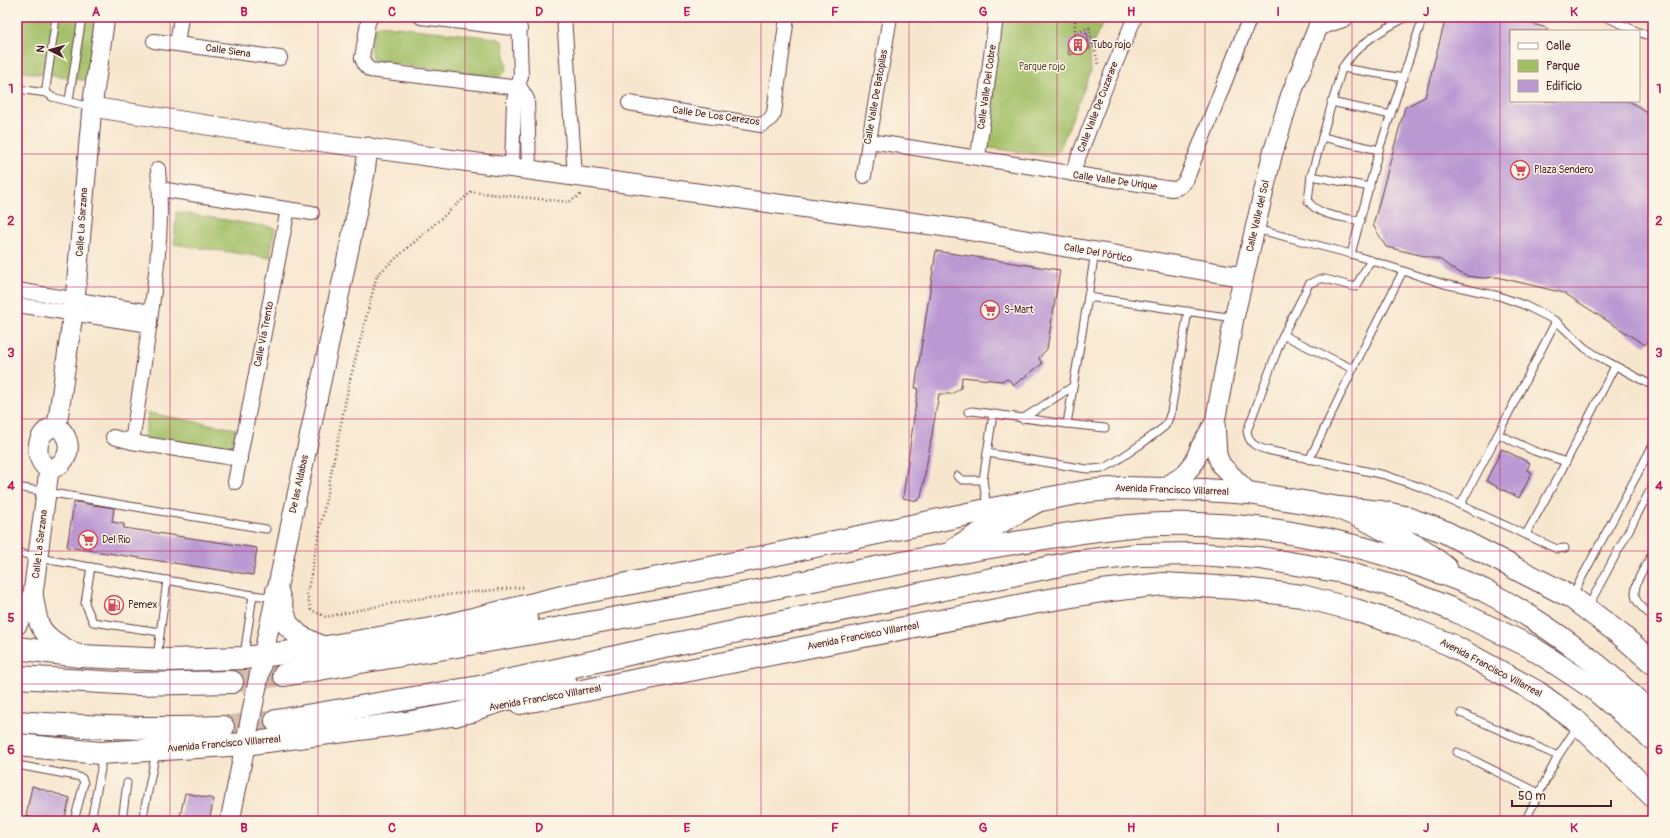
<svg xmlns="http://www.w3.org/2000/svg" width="1670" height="838" font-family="Pangolin,sans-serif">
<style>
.green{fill:#a2bf66;stroke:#766f48}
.building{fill:#ba99d3}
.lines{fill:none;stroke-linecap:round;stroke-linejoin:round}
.highway-tunnel{stroke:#d4bead;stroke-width:22;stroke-dasharray:22 11;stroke-linecap:butt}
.lane-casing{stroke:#643d43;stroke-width:9}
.street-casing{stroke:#643d43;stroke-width:16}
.secondary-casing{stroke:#643d43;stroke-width:21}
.primary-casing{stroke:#643d43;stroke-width:24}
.highway-casing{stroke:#643d43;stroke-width:24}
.path{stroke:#643d43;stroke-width:2.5;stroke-dasharray:1 3;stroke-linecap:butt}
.lane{stroke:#fff;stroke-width:7}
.street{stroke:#fff;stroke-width:14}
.secondary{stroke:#fff;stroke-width:19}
.primary{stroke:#fff;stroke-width:22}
.highway{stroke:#fff;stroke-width:22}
.grid{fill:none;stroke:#c2185b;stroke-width:1;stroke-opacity:0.55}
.labels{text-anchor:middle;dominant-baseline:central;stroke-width:3;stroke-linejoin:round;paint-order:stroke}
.poi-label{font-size:10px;fill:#4a1f2b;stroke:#fcf5e5;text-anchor:start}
.street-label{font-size:10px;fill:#4a1f2b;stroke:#fcf5e5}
.park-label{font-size:10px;fill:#644f3d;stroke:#fcf5e5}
.neatline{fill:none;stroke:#c2185b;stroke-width:1.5}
.grid-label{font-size:13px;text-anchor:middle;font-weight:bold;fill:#c2185b}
</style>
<rect width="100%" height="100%" fill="#fcf5e5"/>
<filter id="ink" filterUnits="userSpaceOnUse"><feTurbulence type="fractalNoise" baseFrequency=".025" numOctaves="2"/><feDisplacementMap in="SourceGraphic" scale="8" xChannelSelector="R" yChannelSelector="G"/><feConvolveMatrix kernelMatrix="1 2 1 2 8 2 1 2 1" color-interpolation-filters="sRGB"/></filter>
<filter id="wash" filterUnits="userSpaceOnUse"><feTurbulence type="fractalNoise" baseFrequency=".012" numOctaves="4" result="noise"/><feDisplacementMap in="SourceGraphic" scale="16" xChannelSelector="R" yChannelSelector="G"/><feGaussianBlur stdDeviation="0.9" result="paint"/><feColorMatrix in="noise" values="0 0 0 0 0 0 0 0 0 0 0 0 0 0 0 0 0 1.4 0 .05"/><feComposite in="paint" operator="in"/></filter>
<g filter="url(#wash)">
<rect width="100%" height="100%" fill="#f7e6ce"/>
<g class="green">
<polygon points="17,17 98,17 89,81 17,71"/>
<polygon points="1002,17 1106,17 1090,49 1091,71 1059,151 1052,157 984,147"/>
<path d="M378,25l118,13 7,3 4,29 -7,7 -127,-16c-5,-10 -2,-27 5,-36z"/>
<polygon points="176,212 275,228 270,258 174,244"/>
<polygon points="148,413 236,429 229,455 144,443"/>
</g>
<g id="blocks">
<g class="building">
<polygon points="1446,17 1508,17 1547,28 1547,31 1511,31 1511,101 1629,101 1653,116 1653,341 1650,339 1645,345 1564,293 1497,277 1483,278 1466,276 1451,268 1441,260 1386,247 1373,225 1405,107 1425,97"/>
<polygon points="1087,33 1090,49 1069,55 1067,41"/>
<polygon points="936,251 1060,270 1047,349 1039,358 1042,364 1014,385 1008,379 1001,381 962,377 961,388 952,394 939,394 921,497 917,501 903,498 918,388 915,388"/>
<polygon points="1502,449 1530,463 1527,470 1532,473 1519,498 1486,481"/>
<polygon points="74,502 114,508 112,522 124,524 124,528 257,548 253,575 67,547"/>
<polygon points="32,786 70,798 64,821 52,821 26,816"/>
<polygon points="185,793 214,799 209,821 179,821"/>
</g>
</g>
</g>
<g filter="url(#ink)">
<use href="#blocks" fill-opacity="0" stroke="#643d43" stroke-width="1"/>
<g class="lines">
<g class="highway-tunnel">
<polyline points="232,682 284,675"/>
<polyline points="223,727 276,721"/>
</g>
<defs>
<g id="lane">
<polyline points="1605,17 1637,31"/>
<polyline points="1639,32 1653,38"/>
<polyline points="1342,68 1404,78"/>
<polyline points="17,89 47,93 52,97 91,107"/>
<polyline points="47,93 46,88 56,17"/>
<polyline points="69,100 82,17"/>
<polyline points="1331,102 1391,115"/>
<polyline points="1322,137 1379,150"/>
<polyline points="1311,176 1370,187"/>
<path d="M1361,221c-17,-4 -42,-4 -53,-20l3,-25 31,-108c16,-25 40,-38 65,-51"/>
<polyline points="1256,229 1351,254 1444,284 1499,296 1524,305 1556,321 1585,348 1599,357 1653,386"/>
<polyline points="1351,254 1379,150 1423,17"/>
<path d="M1371,260l-16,27 -30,-8h-6l-10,5 -26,51 -36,96c2,13 9,16 20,19l118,25 38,13 134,61 8,-1"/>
<polyline points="1088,297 1095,252"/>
<polyline points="1283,335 1353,369 1309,460"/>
<polyline points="1353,369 1403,271"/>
<polyline points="968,412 972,411 1067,424"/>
<polyline points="1022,419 1072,387"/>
<polyline points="1105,428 1067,424 1088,297 1234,318"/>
<polyline points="1498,434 1556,321"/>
<path d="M987,453l100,16c6,0 13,0 19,-2 6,-2 54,-36 59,-41 3,-4 4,-9 6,-14l17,-101"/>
<polyline points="957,476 962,480 983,480"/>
<polyline points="17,487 266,529"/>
<polyline points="1461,504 1498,434 1534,451 1566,462"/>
<polyline points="987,507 983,480 993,414"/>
<polyline points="1526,534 1566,462 1615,366"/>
<polyline points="17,552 38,558 73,564 253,595 244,655"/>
<path d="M1653,552c-6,13 -22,32 -17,47 3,7 11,13 17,18"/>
<polyline points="91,567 85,603 93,622 160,632"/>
<polyline points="1573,594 1653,445"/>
<polyline points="253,595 275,598"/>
<polyline points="1588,607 1653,485"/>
<polyline points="157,658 167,580"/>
<polyline points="1461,713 1558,756"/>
<polyline points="1457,752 1539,793"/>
<polyline points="17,765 76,776 82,778 84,783 74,821"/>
<polyline points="91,821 101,769 100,755"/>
<polyline points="122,821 127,783"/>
<polyline points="142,821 156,752"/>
<polyline points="1525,821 1558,756 1577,727"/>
</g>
<g id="street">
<polyline points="371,17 368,22 362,58 365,65 370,70 511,87 519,86"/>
<polyline points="421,17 520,29"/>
<polyline points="564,17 575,176"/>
<polyline points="154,41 280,58"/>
<polyline points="177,44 181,17"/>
<polyline points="519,86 527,99 529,169"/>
<path d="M629,103l132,22c7,-3 10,-6 13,-12l13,-96"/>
<path d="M869,141c101,15 202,33 303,48 8,-1 11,-4 15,-11l63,-161"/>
<polyline points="978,157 996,17"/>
<polyline points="512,167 514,100 521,76 519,17"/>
<polyline points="1072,174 1105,88 1135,17"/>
<polyline points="864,176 869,141 890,17"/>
<polyline points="160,189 312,213"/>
<polyline points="17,290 151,312"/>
<polyline points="17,305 150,325"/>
<polyline points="113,437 132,442 240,459"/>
<path d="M132,442c7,-45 14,-91 20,-136 6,-46 11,-91 6,-137"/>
<polyline points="235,482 288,209"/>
</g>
<g id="secondary">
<polyline points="1318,26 1344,17"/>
<polyline points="92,107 258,133 954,228 1243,277"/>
<polyline points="57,426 75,300 92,107 105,17"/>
<path d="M57,426c18,15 14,37 -8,44 -18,-12 -13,-41 8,-44z"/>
<polyline points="1161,490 1184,475 1194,463 1200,448 1215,422"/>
<polyline points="1249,493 1221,465 1217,455 1215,422 1234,318 1272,156 1290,97 1322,17"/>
<path d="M33,594c2,10 3,20 6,29 6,16 25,24 39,32"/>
<polyline points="17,625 33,594 49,470"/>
<polyline points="230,821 263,656 365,173 368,147"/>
</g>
<g id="primary">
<polyline points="277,591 287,624 299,636 323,648"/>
<polyline points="17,648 80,656 169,660 244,658 315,649 437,628 570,595 720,566 987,510 1088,491 1123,488 1205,490 1249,493 1339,508 1381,512 1404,517 1443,531 1571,597 1621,635 1653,663"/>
<polyline points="520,703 1043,601 1102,591 1163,584 1236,588 1302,596 1355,610 1402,625 1451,645 1537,692 1575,720 1653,796"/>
<polyline points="17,745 100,753 245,744 406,723 473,711"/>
</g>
<g id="highway">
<polyline points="1339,508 1365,519 1424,551 1446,568"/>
<polyline points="957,547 1039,500"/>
<polyline points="437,628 527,621"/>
<path d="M284,675c145,-25 290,-47 433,-76 97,-19 193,-39 291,-55 45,-7 90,-16 135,-19 98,-6 199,12 290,45 18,7 37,13 54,22 56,29 123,78 166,125"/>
<polyline points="17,677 135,684 232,682"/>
<polyline points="455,715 565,681"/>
<polyline points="276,721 479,687 660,647 1075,562 1137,555 1197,554 1260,558 1343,572 1399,588 1456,611 1531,647 1593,688 1653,739"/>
<path d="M17,722c69,5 137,8 206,5"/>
</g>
</defs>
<use href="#lane" class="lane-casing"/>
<use href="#street" class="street-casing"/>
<use href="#secondary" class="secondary-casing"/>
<use href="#primary" class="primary-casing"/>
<use href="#highway" class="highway-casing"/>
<g class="path">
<polyline points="1075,17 1075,34 1089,28 1099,66"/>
<polyline points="523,587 446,595 403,601 326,617 311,610 307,594 349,384 377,275 471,192 569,202 580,195 579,192"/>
</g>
<use href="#lane" class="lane"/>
<use href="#street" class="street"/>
<use href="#secondary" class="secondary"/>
<use href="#primary" class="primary"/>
<use href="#highway" class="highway"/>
</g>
</g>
<path class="grid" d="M170,17v804M318,17v804M465,17v804M613,17v804M761,17v804M909,17v804M1057,17v804M1205,17v804M1352,17v804M1500,17v804M17,154h1636M17,287h1636M17,419h1636M17,551h1636M17,684h1636"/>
<defs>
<symbol id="building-ring" viewBox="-11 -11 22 22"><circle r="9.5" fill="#fcf5e5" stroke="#d1495b" stroke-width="1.5"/><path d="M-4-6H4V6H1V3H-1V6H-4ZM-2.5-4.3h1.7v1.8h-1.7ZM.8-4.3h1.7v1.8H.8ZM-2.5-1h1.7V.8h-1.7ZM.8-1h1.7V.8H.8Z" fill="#d1495b"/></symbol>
<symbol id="supermarket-ring" viewBox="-11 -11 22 22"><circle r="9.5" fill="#fcf5e5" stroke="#d1495b" stroke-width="1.5"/><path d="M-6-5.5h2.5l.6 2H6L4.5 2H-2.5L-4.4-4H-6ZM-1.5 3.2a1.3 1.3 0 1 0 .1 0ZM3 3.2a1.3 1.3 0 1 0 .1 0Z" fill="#d1495b"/></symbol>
<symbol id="fuel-ring" viewBox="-11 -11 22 22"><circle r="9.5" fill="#fcf5e5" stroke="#d1495b" stroke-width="1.5"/><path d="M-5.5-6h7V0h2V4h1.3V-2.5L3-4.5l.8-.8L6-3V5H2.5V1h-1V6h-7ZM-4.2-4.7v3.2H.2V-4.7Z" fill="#d1495b"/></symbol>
</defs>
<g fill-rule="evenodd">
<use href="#building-ring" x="1067" y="34" width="22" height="22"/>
<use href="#supermarket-ring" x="1509" y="159" width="22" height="22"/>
<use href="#supermarket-ring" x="979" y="299" width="22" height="22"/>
<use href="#supermarket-ring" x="77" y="529" width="22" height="22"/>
<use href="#fuel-ring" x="103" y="594" width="22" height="22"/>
</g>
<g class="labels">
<g class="poi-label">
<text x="1092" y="45">Tubo rojo</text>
<text x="1534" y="170">Plaza Sendero</text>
<text x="1004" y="310">S-Mart</text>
<text x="102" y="540">Del Rio</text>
<text x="128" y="605">Pemex</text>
</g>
<g class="street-label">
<text transform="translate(228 51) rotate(8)">Calle Siena</text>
<text transform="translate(987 87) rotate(-82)">Calle Valle Del Cobre</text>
<text transform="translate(876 97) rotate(-80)">Calle Valle De Batopilas</text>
<text transform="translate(1098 107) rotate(-69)">Calle Valle De Cuzarare</text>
<text transform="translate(716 116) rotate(8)">Calle De Los Cerezos</text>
<text transform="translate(1115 181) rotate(8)">Calle Valle De Urique</text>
<text transform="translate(1258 216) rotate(-77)">Calle Valle del Sol</text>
<text transform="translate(82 222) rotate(-86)">Calle La Sarzana</text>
<text transform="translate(1098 253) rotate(10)">Calle Del Pórtico</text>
<text transform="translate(264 334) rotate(-79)">Calle Vía Trento</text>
<text transform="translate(299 484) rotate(-78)">De las Aldabas</text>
<text transform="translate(1172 490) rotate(2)">Avenida Francisco Villarreal</text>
<text transform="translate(40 544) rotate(-83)">Calle La Sarzana</text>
<text transform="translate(863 636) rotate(-11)">Avenida Francisco Villarreal</text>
<text transform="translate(1491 668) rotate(28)">Avenida Francisco Villarreal</text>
<text transform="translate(545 698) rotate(-10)">Avenida Francisco Villarreal</text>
<text transform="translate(224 744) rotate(-5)">Avenida Francisco Villarreal</text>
</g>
<g class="park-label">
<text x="1042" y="67">Parque rojo</text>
</g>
</g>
<rect width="1670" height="838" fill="none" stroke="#fcf5e5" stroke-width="44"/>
<rect x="1510" y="30" width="130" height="72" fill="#fcf5e5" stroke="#b59f9b"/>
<rect x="1518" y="43" width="20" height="6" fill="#ffffff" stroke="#b59f9b"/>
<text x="1546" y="50" font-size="12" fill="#4a1f2b">Calle</text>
<rect x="1518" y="60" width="20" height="12" fill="#a2bf66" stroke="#b59f9b"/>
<text x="1546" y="70" font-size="12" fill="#4a1f2b">Parque</text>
<rect x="1518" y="80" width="20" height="12" fill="#ba99d3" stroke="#b59f9b"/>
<text x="1546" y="90" font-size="12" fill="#4a1f2b">Edificio</text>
<g transform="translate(50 50) rotate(276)" stroke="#fcf5e5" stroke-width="3" paint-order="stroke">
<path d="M0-3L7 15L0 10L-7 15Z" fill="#4a1f2b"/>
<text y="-6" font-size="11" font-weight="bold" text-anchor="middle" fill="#4a1f2b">N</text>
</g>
<path d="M1512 800v6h99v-6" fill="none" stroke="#4a1f2b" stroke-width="2"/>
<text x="1518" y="800" font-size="12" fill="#4a1f2b" stroke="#fcf5e5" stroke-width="3" paint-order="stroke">50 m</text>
<rect x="22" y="22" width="1626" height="794" class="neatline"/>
<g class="grid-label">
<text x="96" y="16">A</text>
<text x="244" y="16">B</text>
<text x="392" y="16">C</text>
<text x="539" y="16">D</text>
<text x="687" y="16">E</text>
<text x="835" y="16">F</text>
<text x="983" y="16">G</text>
<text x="1131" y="16">H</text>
<text x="1278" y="16">I</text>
<text x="1426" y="16">J</text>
<text x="1574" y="16">K</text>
<text x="11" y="93">1</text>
<text x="1659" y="93">1</text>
<text x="11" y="225">2</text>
<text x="1659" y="225">2</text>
<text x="11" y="357">3</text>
<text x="1659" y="357">3</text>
<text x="11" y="490">4</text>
<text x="1659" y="490">4</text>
<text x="11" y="622">5</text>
<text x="1659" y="622">5</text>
<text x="11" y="754">6</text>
<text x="1659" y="754">6</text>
<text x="96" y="832">A</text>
<text x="244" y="832">B</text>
<text x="392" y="832">C</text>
<text x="539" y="832">D</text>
<text x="687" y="832">E</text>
<text x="835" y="832">F</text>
<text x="983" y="832">G</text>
<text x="1131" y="832">H</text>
<text x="1278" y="832">I</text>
<text x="1426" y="832">J</text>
<text x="1574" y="832">K</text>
</g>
</svg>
